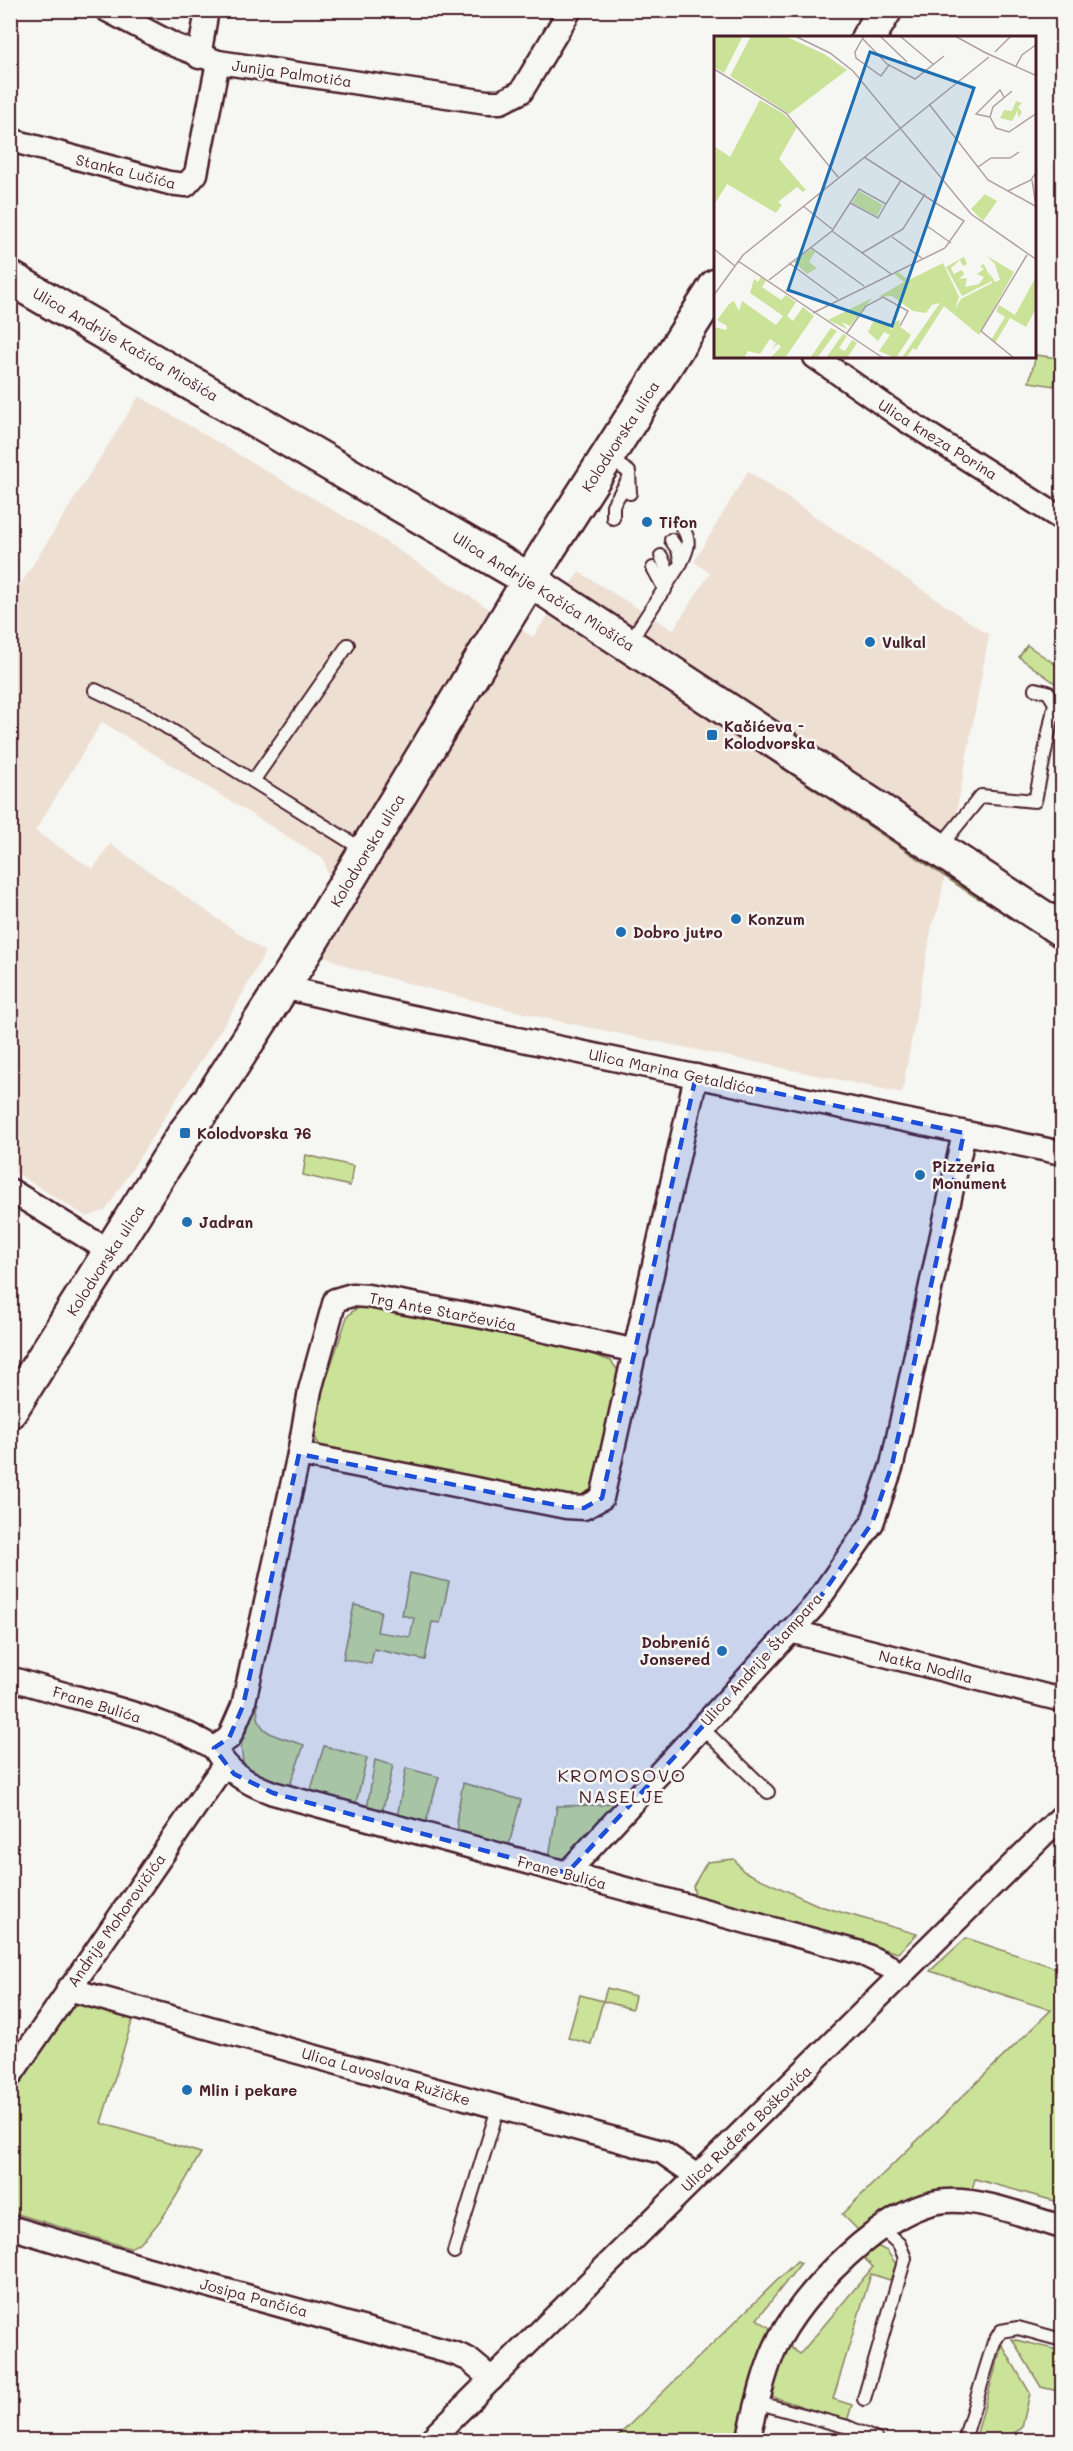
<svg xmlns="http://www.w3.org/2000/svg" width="1073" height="2451" font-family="Mali,sans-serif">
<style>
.built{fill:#eedfd3}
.green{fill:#cae399;stroke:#8a8162;stroke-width:1.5}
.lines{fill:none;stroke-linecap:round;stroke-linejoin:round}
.lane-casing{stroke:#4a1f2b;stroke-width:16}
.street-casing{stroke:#4a1f2b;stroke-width:27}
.secondary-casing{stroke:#4a1f2b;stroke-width:38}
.lane{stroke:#f6f6f2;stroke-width:12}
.street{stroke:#f6f6f2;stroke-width:22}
.secondary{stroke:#f6f6f2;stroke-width:33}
.marked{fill:#1d4ed8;fill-opacity:0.2;stroke:#1d4ed8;stroke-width:4.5;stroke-dasharray:12 8;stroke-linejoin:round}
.poi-dot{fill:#1f6fb2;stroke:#f6f6f2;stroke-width:2}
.labels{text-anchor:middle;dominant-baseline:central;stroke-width:5;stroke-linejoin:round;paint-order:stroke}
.street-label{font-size:15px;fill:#4a1f2b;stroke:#f6f6f2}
.poi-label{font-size:15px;font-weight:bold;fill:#4a1f2b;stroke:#f6f6f2;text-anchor:start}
.quarter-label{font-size:18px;letter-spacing:1.5px;fill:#4a1f2b;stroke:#f6f6f2}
.inset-road{fill:none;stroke:#b1a0a2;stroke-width:1.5}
.view{fill:#1f6fb2;fill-opacity:0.15;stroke:#1f6fb2;stroke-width:3}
.inset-edge{fill:none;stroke:#4a1f2b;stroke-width:3}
</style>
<rect width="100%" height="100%" fill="#f6f6f2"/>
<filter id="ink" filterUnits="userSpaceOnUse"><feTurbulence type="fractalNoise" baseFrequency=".0167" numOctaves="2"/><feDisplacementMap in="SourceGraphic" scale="12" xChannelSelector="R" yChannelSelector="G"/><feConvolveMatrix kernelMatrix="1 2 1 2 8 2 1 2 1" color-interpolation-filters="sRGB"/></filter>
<g filter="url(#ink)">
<polygon class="built" points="139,396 372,533 533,637 579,572 673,630 710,573 694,562 748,471 989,635 939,907 932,925 902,1093 544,1018 468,999 351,968 289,940 328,877 324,859 102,722 35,831 93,869 110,844 265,952 237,1004 106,1210 87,1217 11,1170 10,601"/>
<g class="green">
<polygon points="1036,355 1057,358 1054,386 1029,382"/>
<polygon points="1027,645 1062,669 1062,688 1019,657"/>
<polygon points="761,754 785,764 1062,942 1062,949 1006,912 974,896"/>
<polygon points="306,1155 353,1166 350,1186 303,1175"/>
<polygon points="368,1305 582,1351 611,1361 619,1372 590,1493 582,1498 571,1499 320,1446 313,1434 314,1416 347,1317 354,1310"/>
<polygon points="410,1573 449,1582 440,1623 432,1622 425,1660 374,1649 371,1664 343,1659 354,1605 381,1611 377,1632 410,1637 414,1618 402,1615"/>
<path d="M258,1703c-5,33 21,33 46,42l-15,43 -19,-5 -27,-20 -2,-18z"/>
<polygon points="324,1746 367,1758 355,1807 310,1793"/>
<polygon points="375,1760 393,1765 382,1813 367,1809"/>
<polygon points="406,1768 439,1777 426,1822 422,1825 397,1817"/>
<polygon points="463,1783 521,1800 508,1848 458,1831 457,1815"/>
<polygon points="615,1801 616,1807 582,1844 562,1862 549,1858 557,1806 602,1805"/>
<polygon points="734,1859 743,1871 820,1906 917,1934 898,1953 707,1901 695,1895 693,1886 707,1862"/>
<path d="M966,1938l96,32v233l-87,-24 -4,14c-46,-3 -78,5 -111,39l-18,-18 209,-204 -121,-39z"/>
<polygon points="607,1988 635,1996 632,2009 603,2001 591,2044 568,2038 580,1995 603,2001"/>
<path d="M86,2001l48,14 -33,108 100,30c-15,25 -45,87 -72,95l-118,-36 -1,-122 50,-76 8,-6z"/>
<polygon points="879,2247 887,2251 896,2264 890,2280 871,2274 833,2399 852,2405 847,2421 770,2396 787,2345 800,2354 873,2267 862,2256 874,2248"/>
<polygon points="797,2261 801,2263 757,2319 770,2328 763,2344 736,2440 614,2440"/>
<polygon points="1012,2339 1062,2351 1062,2392 1041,2387"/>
<polygon points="1002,2345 1030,2393 1022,2428 1003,2440 975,2440"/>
</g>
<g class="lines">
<defs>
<g id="lane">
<polyline points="608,458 629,472 630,493"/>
<polyline points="613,518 613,505 628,480"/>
<path d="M681,526c11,14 7,23 0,37"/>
<polyline points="661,556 666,567 666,586"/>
<polyline points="653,568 665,590"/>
<polyline points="629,643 681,563 678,550 671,540"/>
<polyline points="95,690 147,715 365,851"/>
<polyline points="253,781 348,645"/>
<polyline points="939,848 981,796 1035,801 1055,703 1048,692 1035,689"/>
<polyline points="700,1726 768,1792"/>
<polyline points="454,2252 498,2108"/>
<polyline points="864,2399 905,2258 899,2244 881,2228"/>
<polyline points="759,2403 848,2427 877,2440"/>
<polyline points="964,2440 994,2342 1001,2331 1018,2328 1062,2340"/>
</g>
<g id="street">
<polyline points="107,10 174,45 218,62 487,102 501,102 521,92 570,10"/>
<polyline points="199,57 207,10"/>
<polyline points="10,140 169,183 186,185 196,174 218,62"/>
<polyline points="815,357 904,419 1062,519"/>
<polyline points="283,987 403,1015 1062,1153"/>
<polyline points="10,1190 109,1251"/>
<polyline points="636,1351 488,1318 368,1296 352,1295 335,1300 310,1390 299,1454 566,1507 584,1508 602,1498 696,1076"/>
<path d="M299,1454l-56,252 -14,32 -15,10c15,25 32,35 59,45l588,160 29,14 10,10"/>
<polyline points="790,1631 1062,1700"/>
<path d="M10,1678c63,21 150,36 204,70"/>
<polyline points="567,1873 814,1606 872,1523 892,1465 964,1133"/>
<polyline points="68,1989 662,2152 697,2176"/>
<polyline points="10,2076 224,1765"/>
<polyline points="10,2227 145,2268 456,2354 468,2359 492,2379"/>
<polyline points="430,2440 1062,1816"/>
<path d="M748,2440c8,-30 14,-63 27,-92 24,-53 111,-144 172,-147 38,-2 79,16 115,26"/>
</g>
<g id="secondary">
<polyline points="868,38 885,10"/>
<polyline points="10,278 530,580 1062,930"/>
<polyline points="10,1411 185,1133 210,1100 301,958 549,548 716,286"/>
</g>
</defs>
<use href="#lane" class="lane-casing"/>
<use href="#street" class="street-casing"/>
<use href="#secondary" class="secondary-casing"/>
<use href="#lane" class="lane"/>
<use href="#street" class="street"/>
<use href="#secondary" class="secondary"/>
</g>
</g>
<path class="marked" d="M696,1076l268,57 -72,332 -20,58 -58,83 -247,267 -294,-80 -39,-19 -20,-26 15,-10 14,-32 56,-252 267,53 18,1 18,-10z"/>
<g class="poi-dot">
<circle cx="647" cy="522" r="6"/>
<circle cx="870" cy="642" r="6"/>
<rect x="706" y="729" width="12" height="12" rx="3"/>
<circle cx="736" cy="919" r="6"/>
<circle cx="621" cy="932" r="6"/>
<rect x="179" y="1127" width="12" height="12" rx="3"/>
<circle cx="920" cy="1175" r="6"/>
<circle cx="187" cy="1222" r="6"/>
<circle cx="722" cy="1651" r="6"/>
<circle cx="187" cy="2090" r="6"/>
</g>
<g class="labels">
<g class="street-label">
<text transform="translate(292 73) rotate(8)">Junija Palmotića</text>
<text transform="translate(126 171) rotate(14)">Stanka Lučića</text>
<text transform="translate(126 344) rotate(30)">Ulica Andrije Kačića Miošića</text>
<text transform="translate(620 436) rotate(-57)">Kolodvorska ulica</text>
<text transform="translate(938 439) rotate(32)">Ulica kneza Porina</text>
<text transform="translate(544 591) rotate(32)">Ulica Andrije Kačića Miošića</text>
<text transform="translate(367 850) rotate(-59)">Kolodvorska ulica</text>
<text transform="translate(672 1071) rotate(12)">Ulica Marina Getaldića</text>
<text transform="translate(105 1260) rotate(-57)">Kolodvorska ulica</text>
<text transform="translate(443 1311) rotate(11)">Trg Ante Starčevića</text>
<text transform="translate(761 1659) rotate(-48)">Ulica Andrije Štampara</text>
<text transform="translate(926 1666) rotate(14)">Natka Nodila</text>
<text transform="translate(97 1704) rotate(17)">Frane Bulića</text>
<text transform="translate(562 1872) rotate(15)">Frane Bulića</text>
<text transform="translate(116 1920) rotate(-55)">Andrije Mohorovičića</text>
<text transform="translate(386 2076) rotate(16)">Ulica Lavoslava Ružičke</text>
<text transform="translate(746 2128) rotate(-44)">Ulica Ruđera Boškovića</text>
<text transform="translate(254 2297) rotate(15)">Josipa Pančića</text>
</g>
<g class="poi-label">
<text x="659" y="522">Tifon</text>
<text x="882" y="642">Vulkal</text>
<text x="724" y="726">Kačićeva -<tspan x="724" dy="17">Kolodvorska</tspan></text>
<text x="748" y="919">Konzum</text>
<text x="633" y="932">Dobro jutro</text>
<text x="197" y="1133">Kolodvorska 76</text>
<text x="932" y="1166">Pizzeria<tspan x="932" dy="17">Monument</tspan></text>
<text x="199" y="1222">Jadran</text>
<text x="710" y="1642" text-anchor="end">Dobrenić<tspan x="710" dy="17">Jonsered</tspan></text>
<text x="199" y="2090">Mlin i pekare</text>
</g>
<g class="quarter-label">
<text x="622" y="1775">KROMOSOVO<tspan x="622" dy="21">NASELJE</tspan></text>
</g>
</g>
<g transform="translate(714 36)">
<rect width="322" height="322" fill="#f6f6f2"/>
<path d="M0,0h29l-19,37 -10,-6zM37,0h34l39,18 23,16 -58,44 -59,-38zM46,64l24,14 13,13 -18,32 27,31 -3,2 -6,-5 -19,15 4,3 -6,8 -49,-29 -13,21v-59l16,11zM302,65l6,2 -4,4 4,5 -4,6v-8l-6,11 -12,-3 4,-8 8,1zM145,155l24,14 -6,11 -25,-13zM271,158l12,7 -14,20 -12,-12zM97,213l4,3 -6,10 8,6 -10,6 -14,-13zM273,220l27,16 -35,63 -35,-29 -28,44 -3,-2 -7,10 -3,-2 37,-53 -8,2 -6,8 -13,-2 -21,-15 -14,1 26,-15 -10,-8 4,-2 11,8 34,-17 16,34 -4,12 6,-10 31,-16 -3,-11 6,10 5,-2 -5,-16zM250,221l3,7 -4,2 -3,-6 -9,8 3,6 8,-4 2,4 -5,5 8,-1 -2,9 14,-3 5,-7 -7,-3 7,-5 -4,-3 4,-2 8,17 -30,15 -16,-29zM47,241l5,4 -4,6 19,13 5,-5 10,7 -9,14 6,5 10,-14 11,9 -29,42h-15l11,-11 -3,-3 -6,5 4,-6 -6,-4 -10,15 -12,-3 -4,7h-30v-31l12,3 1,-4 -10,-6 12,-16 5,-3 5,10 3,-10 34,24 7,-9 -33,-23 4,-14 4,3zM322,241v32l-10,18 -16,-9 -15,25 -4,-3 14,-23 -9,-6 3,-6 16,10zM158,262l-22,28 -8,-4 5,7 -19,-9zM160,284l14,3 4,7 2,-8 6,-2 -1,6 12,9 -15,23 -17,-7 11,-16 -6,-3 -6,9 -10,-9zM117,292l6,3 -20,27h-7zM129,298l4,2 -8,12 6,3 7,-11 5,3 -10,15h-21z" fill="#cae399"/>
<path class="inset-road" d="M81,0l35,17 23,18 118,143 66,46M150,0l-9,16 1,6 25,18 8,-11M166,0l27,26M186,0l33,28M241,0l31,17M149,3l24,25 28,15 29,-23M281,16l16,-16M272,17l51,23M302,30l6,-11 15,-11M0,33l72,44 52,64M290,61l-4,-7 -24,24 14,3 3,-10 19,-16M215,68l59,76 49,27M276,81l6,11 13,4 28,-19M264,131l13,-9h19l9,-6M318,144l4,26M294,155l23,-11 6,-9M172,168l-27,-15 -9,14 28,15 8,-14 15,-24M89,170l29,23M213,190l24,17M118,195l59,43M178,201l31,22M96,211l54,39M0,213l21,17M148,217l41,-24 22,-35M24,225l145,97M75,227l49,36M55,244l63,-49 18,-28M0,259l29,-40 246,-198M99,277l132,-65 19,-27 -100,-64M133,297l19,-27 17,-9 25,14 -8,15M300,322l-33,-27 46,-76"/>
<path class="view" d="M156,16l104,36 -82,238 -104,-36z"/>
<rect width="322" height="322" class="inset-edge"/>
</g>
<rect width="1073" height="2451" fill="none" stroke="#f6f6f2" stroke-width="36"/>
<rect x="18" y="18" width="1037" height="2415" fill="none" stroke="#4a1f2b" stroke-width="2" filter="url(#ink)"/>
</svg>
